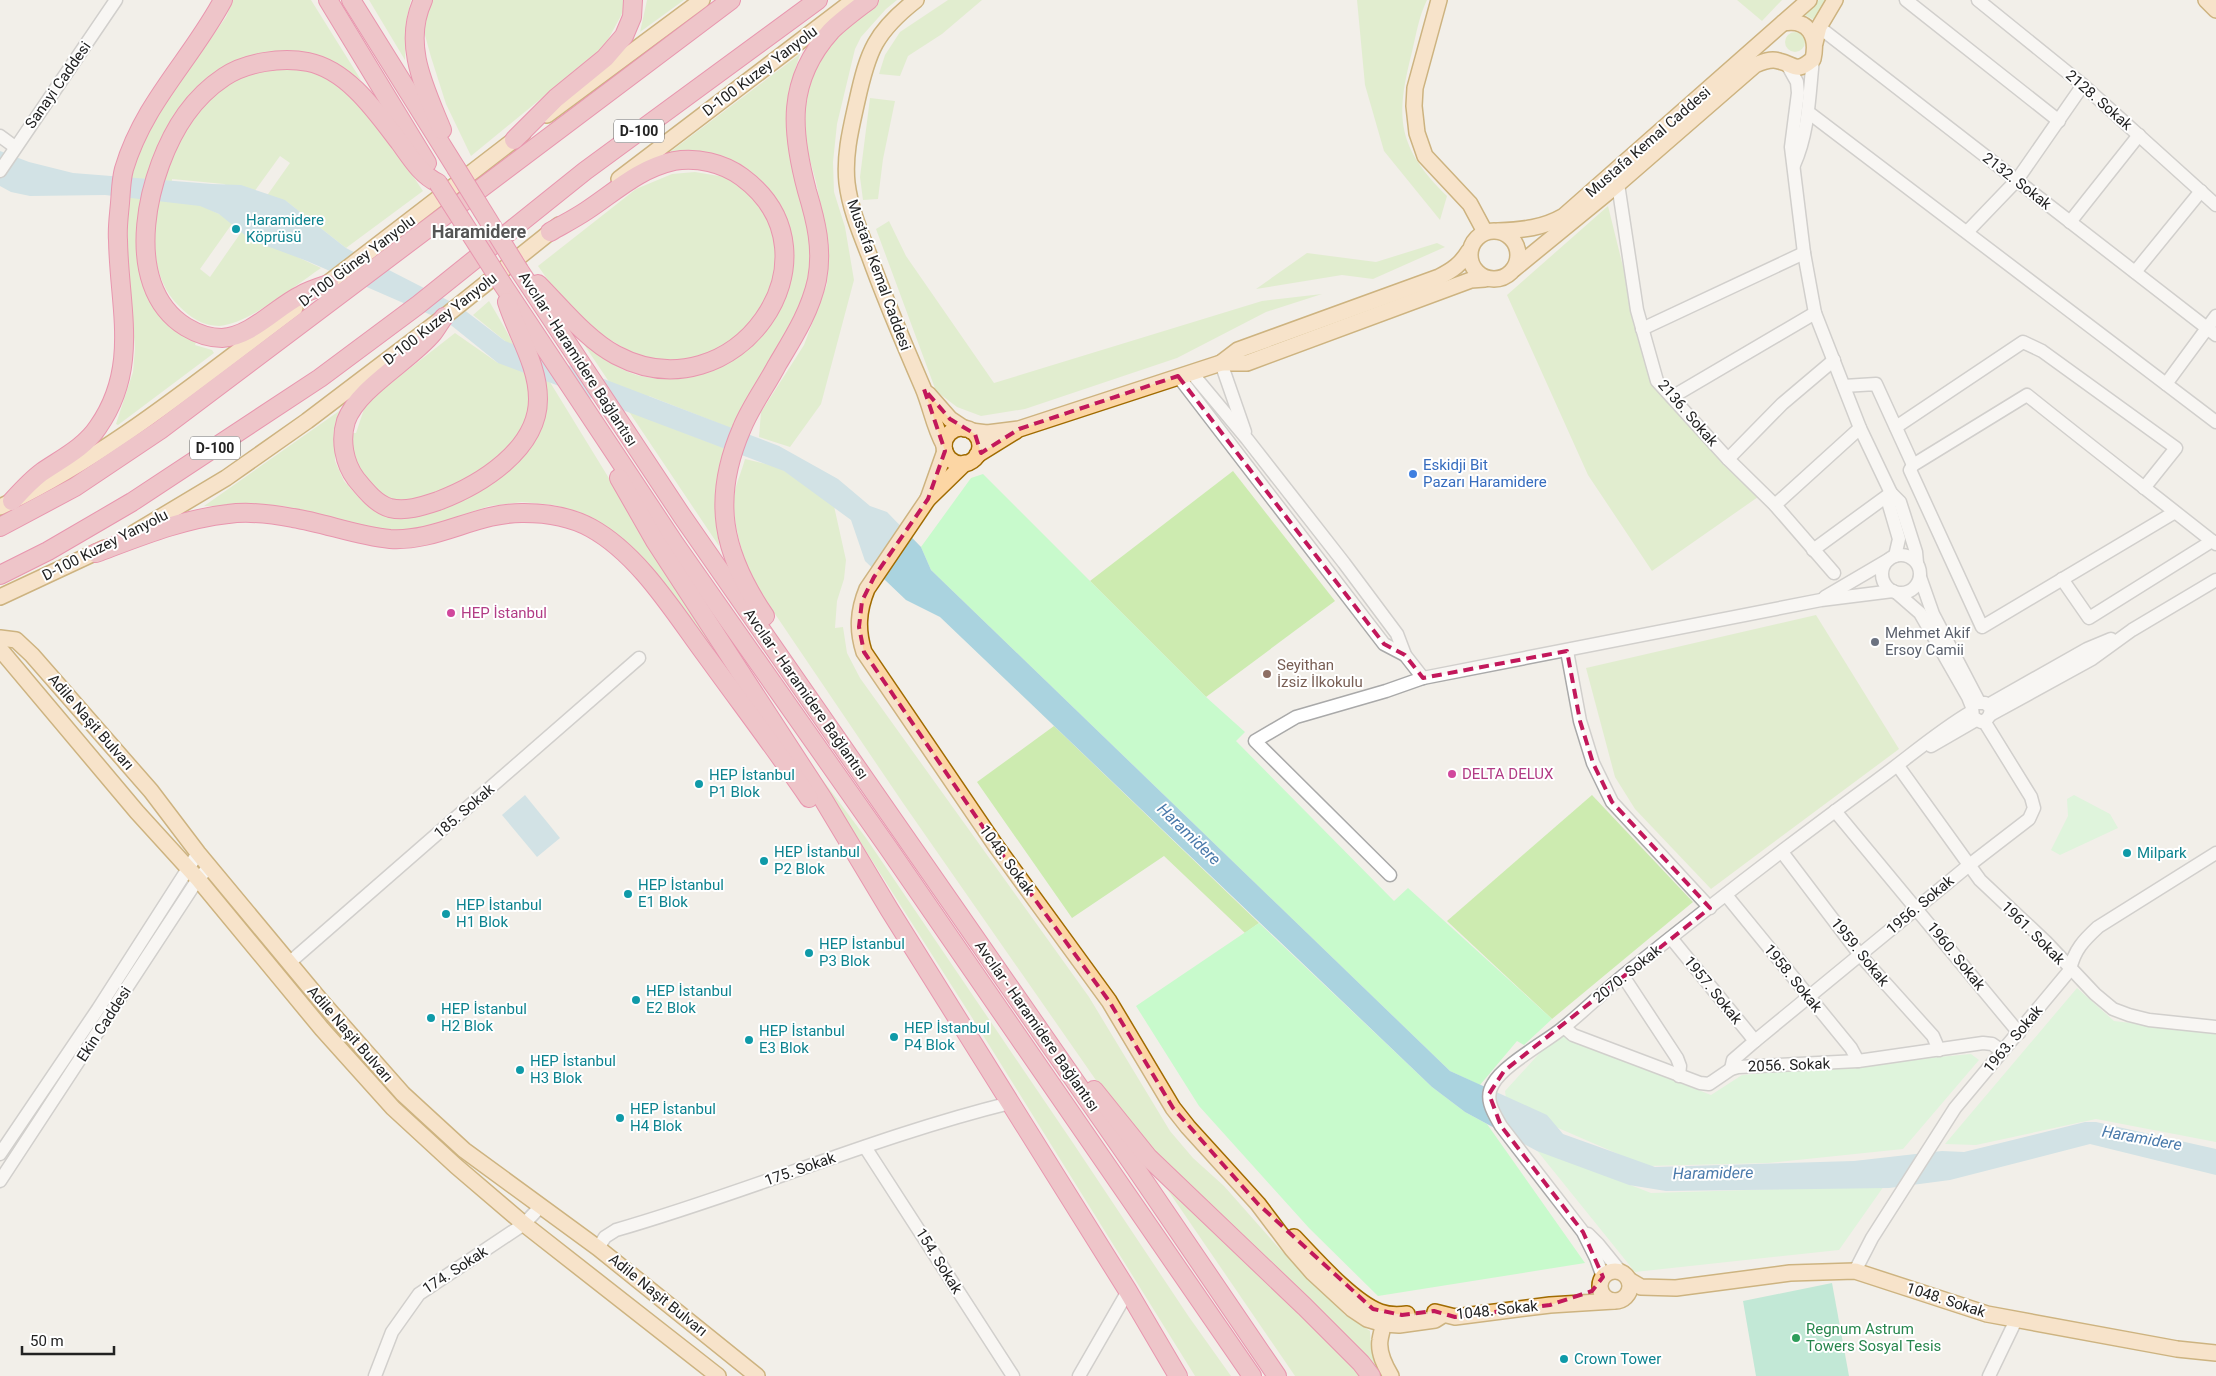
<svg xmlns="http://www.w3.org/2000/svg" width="2216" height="1376" font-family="Roboto,sans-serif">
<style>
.grass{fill:#cdebb0;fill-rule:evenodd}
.park{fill:#c8facc}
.pitch{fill:#88e0be}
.water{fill:#aad3df}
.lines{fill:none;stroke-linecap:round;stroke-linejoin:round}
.minor-casing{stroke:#a9a9a9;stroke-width:15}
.major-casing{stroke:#a06b00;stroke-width:18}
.highway-casing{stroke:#dc2a67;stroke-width:20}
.minor{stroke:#fff;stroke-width:12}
.major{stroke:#fcd6a4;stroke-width:15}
.highway{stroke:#e892a2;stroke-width:18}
.highway-bridge-casing{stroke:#dc2a67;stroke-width:20;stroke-linecap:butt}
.highway-bridge{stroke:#e892a2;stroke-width:18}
.marked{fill:none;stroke:#c2185b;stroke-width:4;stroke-dasharray:10 6;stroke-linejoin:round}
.culture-dot{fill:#0f9aa8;stroke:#fff;stroke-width:2}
.shop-dot{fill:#3f7fe0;stroke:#fff;stroke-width:2}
.hotel-dot{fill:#d1479c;stroke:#fff;stroke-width:2}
.worship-dot{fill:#6b7280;stroke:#fff;stroke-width:2}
.education-dot{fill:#8d6e63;stroke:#fff;stroke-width:2}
.leisure-dot{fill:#2e9e5b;stroke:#fff;stroke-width:2}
.labels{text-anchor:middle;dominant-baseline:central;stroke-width:4;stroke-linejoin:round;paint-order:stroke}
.shield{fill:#fff;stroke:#646464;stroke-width:1}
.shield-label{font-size:14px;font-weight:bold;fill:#222}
.street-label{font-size:15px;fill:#222;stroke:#fff}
.culture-label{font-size:15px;fill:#0d838f;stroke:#fff;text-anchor:start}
.shop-label{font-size:15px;fill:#366cbe;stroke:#fff;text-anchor:start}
.hotel-label{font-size:15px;fill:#b23c85;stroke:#fff;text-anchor:start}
.worship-label{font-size:15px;fill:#5b616d;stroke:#fff;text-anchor:start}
.education-label{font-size:15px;fill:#785e54;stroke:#fff;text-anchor:start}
.leisure-label{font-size:15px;fill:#27864d;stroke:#fff;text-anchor:start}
.water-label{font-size:16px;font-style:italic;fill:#4a7aab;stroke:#fff}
.quarter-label{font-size:18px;font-weight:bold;fill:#555;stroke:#fff}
</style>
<rect width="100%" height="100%" fill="#f2efe9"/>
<g class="grass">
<path d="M233,0h78l50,80 -32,-19 -57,-9 -35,11 -53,41 -45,159c8,38 20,62 57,79l-1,3 17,5 2,3 -96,72 -2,-1 17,-52 2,-23 -9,-116 4,-51 8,-28 24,-47 64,-90z"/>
<polygon points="369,0 411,0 406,21 405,60"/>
<polygon points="432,0 623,0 623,12 604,47 471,156 446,104 431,57 423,28"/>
<polygon points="647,0 684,0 640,32"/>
<polygon points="879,0 897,0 886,9 861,37 855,49 837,124 833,162 834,192 845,227 854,280 821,404 790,447 759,437 761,412 804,345 827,284 829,245 816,182 804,138 806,93 818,61 832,40 861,13"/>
<polygon points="948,0 982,0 942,34 908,56 900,76 879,74 885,55 900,32"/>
<path d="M1357,0h70c-8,16 -11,35 -15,52 -17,66 -15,95 35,144l-7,24 -56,-69 -19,-66z"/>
<polygon points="1737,0 1782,0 1762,21"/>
<polygon points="1819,0 1829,0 1816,21 1803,14"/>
<circle cx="1795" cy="42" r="10"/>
<path d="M800,54l-8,26 -3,20 22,152 -3,29 -6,22 -67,122 -14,39 -5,30v26l3,26 -136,-203c15,11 30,23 48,30 15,6 33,6 48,5 72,-8 125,-72 109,-144 -4,-19 -9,-33 -21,-48 -13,-14 -32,-27 -51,-31 -16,-2 -34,0 -50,0zM649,396l74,29 -7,20 -75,-29z"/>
<path d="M285,66c12,2 26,4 37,9 43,20 76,78 101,116l-77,57 -60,-47 -20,-4 24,-34 -10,-7 -31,43 -25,-15 -52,-5 -1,20 29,6 34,16 -34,48 10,8 32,-46 79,37c-25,17 -72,56 -102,58 -16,0 -29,-9 -39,-19 -34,-32 -27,-85 -16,-126 2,-8 4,-17 7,-25 8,-21 38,-59 56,-71 18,-12 38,-16 58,-19z"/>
<polygon points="870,98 895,101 883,159 878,199 863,200 860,177"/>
<polygon points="695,172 725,177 750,192 764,210 774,232 777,258 775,284 749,330 706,356 660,363 632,353 601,334 578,315 555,290 538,266 636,189 672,174"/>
<polygon points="1608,206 1652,384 1758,497 1652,571 1588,475 1507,295"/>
<polygon points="889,221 906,256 994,383 1262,301 1322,294 1266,312 1177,358 1025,409 981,416 957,407 936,391 876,229"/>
<polygon points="1437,243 1445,247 1373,279 1342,275 1256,289 1307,253 1376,262"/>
<path d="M489,301c17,29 46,74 40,110 -8,47 -88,95 -133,90 -14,-2 -22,-13 -30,-22 -11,-15 -15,-28 -13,-46h3l9,-27 8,-9 82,-64 43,30 7,-22 -32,-26z"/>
<polygon points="545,374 734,682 650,567 606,526 579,512 554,505 522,502 489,506 442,522 408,530 387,530 362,526 283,506 204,506 342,409 335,440 335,461 344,481 362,501 373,510 388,516 458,501 498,479 525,454 538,435 545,410"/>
<path d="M745,459l34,8 55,39 12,54 -2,19 -7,22 -2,27 8,-1 4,26 13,25 229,319 81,134 23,27 31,28 53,60 68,69 25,16 1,17 7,23 -35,-39 -52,-50 -139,-128 -45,-58 -204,-293 -151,-223c-10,-27 -19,-55 -18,-83 1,-12 8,-26 11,-38z"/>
<polygon points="1233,471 1335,601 1206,697 1090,581"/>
<polygon points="1816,615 1899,749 1711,889 1635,809 1615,777 1586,668"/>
<polygon points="1054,726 1259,923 1245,933 1164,856 1072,918 977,782"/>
<polygon points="810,763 866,838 1073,1143 1189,1317 1231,1376 1195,1376 971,1016"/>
<polygon points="1592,795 1693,902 1552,1019 1447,921"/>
<polygon points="1167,1189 1210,1226 1343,1355 1360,1376 1295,1376"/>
</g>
<g class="park">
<polygon points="983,474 1206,697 1245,732 1236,741 1394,901 1408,888 1552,1019 1524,1045 1517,1041 1480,1085 1450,1071 931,570 921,547 971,478"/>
<polygon points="2074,795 2110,814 2118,828 2060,855 2051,850 2068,816 2067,799"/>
<polygon points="1259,923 1432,1087 1465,1112 1487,1124 1585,1263 1378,1296 1309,1228 1199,1106 1136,1006"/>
<polygon points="2077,988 2114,1021 2216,1033 2216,1142 2096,1119 1976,1145 1945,1144"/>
<polygon points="1557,1034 1711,1095 1742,1075 1971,1054 1979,1060 1903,1149 1768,1163 1646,1166 1507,1106 1505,1091"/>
<polygon points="1535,1148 1651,1193 1884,1186 1839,1250 1635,1272"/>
</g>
<polygon class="pitch" points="1832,1283 1849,1376 1756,1376 1743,1301"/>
<g class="water">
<polygon points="0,151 29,162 73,173 212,184 241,185 285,200 346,248 459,306 505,341 779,446 838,479 870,506 887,512 921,547 931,570 1450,1071 1547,1115 1563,1134 1655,1167 1854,1161 1942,1151 1964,1152 2085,1122 2096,1122 2216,1149 2216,1175 2090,1144 1950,1180 1889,1188 1666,1191 1629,1185 1537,1151 1465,1112 1432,1087 940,617 906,600 865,561 851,520 784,471 498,363 447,322 307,261 251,240 219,214 200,206 105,195 30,196 11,192 0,186"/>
<polygon points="525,795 560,838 537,857 502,815"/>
</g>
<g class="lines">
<defs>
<g id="minor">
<polyline points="1906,0 2059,121"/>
<polyline points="1978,0 2083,85 2216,205"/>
<polyline points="1819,27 2216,335"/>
<polyline points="1788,66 1797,82 1798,93 1791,147 1804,253 1815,313 1860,428 1891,493 1900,502 1916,552 1917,563"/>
<polyline points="1808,112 2216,422"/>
<polyline points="0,136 15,147"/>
<path d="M1794,165c15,-33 15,-70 19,-106"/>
<polyline points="0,171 116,0"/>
<polyline points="1618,184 1637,310 1657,381 1728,459 1775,505 1834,573"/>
<polyline points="2070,222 2139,135"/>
<polyline points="1967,232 2017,180 2083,85"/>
<polyline points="2135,272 2201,191"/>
<polyline points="1642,329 1804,253"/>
<polyline points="1221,363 1245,432"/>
<polyline points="1191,372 1247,439 1344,563 1397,634 1405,655 1423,678"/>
<polyline points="1178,376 1384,644 1405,655"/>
<polyline points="2166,384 2216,316"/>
<polyline points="1844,386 1876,384 1913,465"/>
<polyline points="1672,397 1815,313"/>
<polyline points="1896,427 2023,342 2042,351 2176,448 2144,488"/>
<polyline points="1728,459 1782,404 1834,360"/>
<polyline points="1891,493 1889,505 1899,539 1895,556"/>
<polyline points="1775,505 1860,428"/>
<path d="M2175,512l-193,115 -72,-157 3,-5 114,-70c61,49 123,97 185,146l4,3"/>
<polyline points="1813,550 1891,493"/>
<circle cx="1901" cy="574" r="19"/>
<polyline points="1920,577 1933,614 1979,702"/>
<polyline points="2062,579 2089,618 2212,541"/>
<path d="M1897,593l23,20 48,84 4,10 1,10 8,5c7,-2 11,-7 9,-15l-5,-4h-9l-4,4"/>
<polyline points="1825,597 1888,560"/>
<polyline points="1567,651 1580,721 1593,763 1612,802 1710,908"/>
<polyline points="1988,705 2087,649 2111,639"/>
<polyline points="1990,715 2092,659 2132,630 2216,580"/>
<polyline points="1931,746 1976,720"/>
<polyline points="1898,766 1980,880 2046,942 2095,994 2113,1009 2129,1015 2149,1020 2216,1027"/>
<polyline points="1835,811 2019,1033"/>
<polyline points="1782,852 1860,955 1933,1036 1939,1050"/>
<polyline points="1390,875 1255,741 1296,717 1386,691 1423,678 1821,600 1893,591"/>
<polyline points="1726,895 1851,1048 1858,1061"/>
<polyline points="1671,938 1755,1041"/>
<polyline points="289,963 639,658"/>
<polyline points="1623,976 1677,1058 1680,1066 1679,1076"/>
<polyline points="1564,1027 1573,1035 1700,1083 1709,1084 1731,1069 1738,1067 1858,1061 1983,1043 1992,1044 2002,1051"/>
<polyline points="1731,1069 1733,1060 1755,1041 1968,866 2029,819 2034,808 2031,797 1984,721"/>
<polyline points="865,1147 1013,1376"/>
<polyline points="0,1154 98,1009 198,853"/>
<polyline points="0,1181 198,879 209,867"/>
<polyline points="1588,1234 1598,1244 1620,1271"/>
<path d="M598,1248l7,-11 11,-7c133,-38 260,-94 394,-127"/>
<path d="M1855,1271l17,-33 83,-130 115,-138c4,-20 14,-30 28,-43l118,-74"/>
<path d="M1603,1277l-7,-19 -13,-26 -82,-106c-8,-14 -17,-28 -8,-42 10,-19 53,-42 71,-57 20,-16 39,-35 60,-52 82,-66 167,-132 252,-194 32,-23 61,-49 95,-69"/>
<polyline points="375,1376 392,1332 419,1294 524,1224 541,1206"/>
<polyline points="1079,1376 1128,1291"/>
<polyline points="1989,1376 2016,1320"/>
</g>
<g id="major">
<path d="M916,0c-41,32 -48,51 -59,101 -6,27 -13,54 -10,82 3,25 13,49 22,72 16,45 35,89 54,133 8,19 11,39 21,57"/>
<polyline points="1439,0 1415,88 1414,106 1417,133 1425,156 1470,204 1485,232"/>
<polyline points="2206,0 2216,10"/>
<polyline points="1815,43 1819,27 1835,0"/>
<polyline points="547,115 702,0"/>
<polyline points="619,179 854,0"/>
<circle cx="1494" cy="255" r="24"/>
<path d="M1498,231c25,-1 45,-3 66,-15l245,-216"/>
<path d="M1514,269l104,-85 137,-119c7,-3 16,-7 24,-4 17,4 16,13 34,-2 5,-22 -4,-41 -30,-36"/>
<polyline points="319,290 523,133"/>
<path d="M1221,363l17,-13 201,-73c14,-7 22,-13 30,-26"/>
<polyline points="928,394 950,419 965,429"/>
<circle cx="962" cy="446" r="18"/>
<polyline points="971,431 987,433 1019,429 1221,363 1247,363 1471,280 1485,279"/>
<polyline points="977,455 1016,431"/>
<path d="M965,463l-37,36 -61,90c-9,22 -10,41 -3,63l132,194 113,155 64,107 15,19 70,77 34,45 21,24 39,36 15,10 17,5 15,1 36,-5 8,-5"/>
<polyline points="928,499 945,451"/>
<path d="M0,507c108,-51 200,-128 295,-199"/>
<polyline points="134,533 226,478 307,421 444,317 559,225"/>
<polyline points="0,597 105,548"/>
<polyline points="0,638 16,640 32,655 151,791 198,853 321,1001 403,1094 464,1150 598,1248 757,1376"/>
<polyline points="0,649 137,812 198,879 322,1029 393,1108 456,1166 524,1224 718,1376"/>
<path d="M1294,1237c21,22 59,65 86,75 8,3 19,3 27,2"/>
<circle cx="1615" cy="1286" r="15"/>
<polyline points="1629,1280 1641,1287 1676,1288 1790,1273 1855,1271 1987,1314 2177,1349 2216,1353"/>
<polyline points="1435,1312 1455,1317 1550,1305 1614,1301"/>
<path d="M1383,1316c2,8 -2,16 -3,24 -2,13 5,26 11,36"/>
</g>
<g id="highway">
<polyline points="328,0 427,163"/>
<polyline points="351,0 456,168"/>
<path d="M423,0c-21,45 2,88 19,130"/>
<polyline points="514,140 556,98 605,58 624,36 632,17 633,0"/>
<polyline points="519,270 682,516 1134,1166 1277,1376"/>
<path d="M329,284c-9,3 -19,6 -28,11 -25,12 -49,41 -79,43 -12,0 -26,-5 -36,-11 -68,-42 -38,-160 0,-213 10,-14 23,-27 38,-37 22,-15 58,-20 84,-15 40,8 69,51 92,81 11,15 21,32 38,40"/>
<path d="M538,284c23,23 49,56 78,71 118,63 233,-99 126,-178 -19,-14 -45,-20 -68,-16 -36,8 -59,31 -88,50 -12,8 -24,14 -36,21"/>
<polyline points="503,285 675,544 889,849 1252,1376"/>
<path d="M444,317c-4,5 -7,11 -11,16 -23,28 -75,55 -87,88 -6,19 -2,42 10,58 9,11 20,25 34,29 16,4 33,-2 48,-7 42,-16 100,-51 100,-102 0,-34 -21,-65 -31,-97"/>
<polyline points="619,478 655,541 823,799 889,909 1128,1291 1178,1376"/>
<path d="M12,501c10,-11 19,-21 30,-29 19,-13 43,-25 56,-45 42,-60 21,-120 20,-187 -1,-12 1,-25 2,-37 1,-12 1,-23 4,-34 20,-67 67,-109 99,-169"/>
<polyline points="0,527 75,487 160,430 731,0"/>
<path d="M96,553c43,-16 86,-34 132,-39 21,-3 44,0 65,4 32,5 64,18 97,21 47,3 87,-27 134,-26 22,0 47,4 67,15 49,27 84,86 117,130 34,47 69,93 101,140"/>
<polyline points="0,575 48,551 132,502 320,378 418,305 585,171 818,0"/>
<path d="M765,616c-43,-63 -54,-117 -23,-188 9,-22 24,-42 35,-63 16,-27 33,-53 40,-85 6,-31 -1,-59 -10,-89 -16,-60 -21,-110 24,-160 11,-11 25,-21 38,-31"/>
<polyline points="1094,1090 1148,1157 1305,1307 1361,1363 1371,1376"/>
</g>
</defs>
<use href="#minor" class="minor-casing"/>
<use href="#major" class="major-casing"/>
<use href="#highway" class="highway-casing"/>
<use href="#minor" class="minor"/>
<use href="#major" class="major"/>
<use href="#highway" class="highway"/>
<defs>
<g id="highway-bridge">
<polyline points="456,168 519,270"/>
<polyline points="438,183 503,285"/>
</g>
</defs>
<use href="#highway-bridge" class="highway-bridge-casing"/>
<use href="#highway-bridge" class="highway-bridge"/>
</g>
<path d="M0 0H2216V1376H0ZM1178,376l206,268 21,11 18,23 144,-27 13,70 13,42 19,39 98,106 -206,163 -15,23 12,32 82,106 20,45 -11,14 -42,14 -95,12 -21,-6 -32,4 -29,-6 -115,-105 -85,-96 -64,-107 -113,-155 -132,-194 -5,-25 3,-26 12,-24 54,-78 17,-48 -21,-62 26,30 25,15 6,19 38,-24z" fill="#f2efe9" fill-opacity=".55" fill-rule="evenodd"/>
<path class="marked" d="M1178,376l206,268 21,11 18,23 144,-27 13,70 13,42 19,39 98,106 -206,163 -15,23 12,32 82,106 20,45 -11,14 -42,14 -95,12 -21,-6 -32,4 -29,-6 -115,-105 -85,-96 -64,-107 -113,-155 -132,-194 -5,-25 3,-26 12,-24 54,-78 17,-48 -21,-62 26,30 25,15 6,19 38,-24z"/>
<g class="culture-dot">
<circle cx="236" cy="229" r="5"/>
<circle cx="699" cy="784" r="5"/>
<circle cx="2127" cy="853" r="5"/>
<circle cx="764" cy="861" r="5"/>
<circle cx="628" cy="894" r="5"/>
<circle cx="446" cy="914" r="5"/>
<circle cx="809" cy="953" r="5"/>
<circle cx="636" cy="1000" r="5"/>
<circle cx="431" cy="1018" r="5"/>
<circle cx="894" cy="1037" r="5"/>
<circle cx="749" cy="1040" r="5"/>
<circle cx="520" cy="1070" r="5"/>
<circle cx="620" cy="1118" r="5"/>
<circle cx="1564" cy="1359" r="5"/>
</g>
<circle class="shop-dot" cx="1413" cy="474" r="5"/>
<g class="hotel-dot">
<circle cx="451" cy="613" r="5"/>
<circle cx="1452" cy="774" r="5"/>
</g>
<circle class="worship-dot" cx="1875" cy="642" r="5"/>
<circle class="education-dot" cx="1267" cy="674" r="5"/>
<circle class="leisure-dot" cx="1796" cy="1338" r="5"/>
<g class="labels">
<g class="shield">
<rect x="614" y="119.5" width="50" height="23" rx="4"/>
<rect x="190" y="436.5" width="50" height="23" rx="4"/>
</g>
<g class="shield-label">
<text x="639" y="131">D-100</text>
<text x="215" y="448">D-100</text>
</g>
<g class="street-label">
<text transform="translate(760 71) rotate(-37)">D-100 Kuzey Yanyolu</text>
<text transform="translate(58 85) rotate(-55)">Sanayi Caddesi</text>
<text transform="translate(2099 100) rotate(41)">2128. Sokak</text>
<text transform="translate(1648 142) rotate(-41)">Mustafa Kemal Caddesi</text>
<text transform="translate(2017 181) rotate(38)">2132. Sokak</text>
<text transform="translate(357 261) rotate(-37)">D-100 Güney Yanyolu</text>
<text transform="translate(879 275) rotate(70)">Mustafa Kemal Caddesi</text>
<text transform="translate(440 319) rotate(-38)">D-100 Kuzey Yanyolu</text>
<text transform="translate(578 359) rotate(57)">Avcılar - Haramidere Bağlantısı</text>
<text transform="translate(1688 413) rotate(49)">2136. Sokak</text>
<text transform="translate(105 545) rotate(-27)">D-100 Kuzey Yanyolu</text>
<text transform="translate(806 694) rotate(55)">Avcılar - Haramidere Bağlantısı</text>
<text transform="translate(91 722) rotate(49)">Adile Naşit Bulvarı</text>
<text transform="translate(464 811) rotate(-41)">185. Sokak</text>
<text transform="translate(1007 860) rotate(54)">1048. Sokak</text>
<text transform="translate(1920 905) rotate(-40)">1956. Sokak</text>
<text transform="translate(2033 933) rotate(45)">1961. Sokak</text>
<text transform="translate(1860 952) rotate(51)">1959. Sokak</text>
<text transform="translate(1956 956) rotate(51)">1960. Sokak</text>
<text transform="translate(1627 974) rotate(-39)">2070. Sokak</text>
<text transform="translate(1793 978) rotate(51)">1958. Sokak</text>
<text transform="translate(1713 990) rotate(51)">1957. Sokak</text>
<text transform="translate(104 1024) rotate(-57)">Ekin Caddesi</text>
<text transform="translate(1037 1026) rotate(55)">Avcılar - Haramidere Bağlantısı</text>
<text transform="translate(350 1034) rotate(49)">Adile Naşit Bulvarı</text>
<text transform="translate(2013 1039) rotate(-50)">1963. Sokak</text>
<text transform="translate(1789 1065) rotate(-2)">2056. Sokak</text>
<text transform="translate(800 1169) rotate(-19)">175. Sokak</text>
<text transform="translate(939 1261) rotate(58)">154. Sokak</text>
<text transform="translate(455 1270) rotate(-33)">174. Sokak</text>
<text transform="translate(658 1295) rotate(39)">Adile Naşit Bulvarı</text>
<text transform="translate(1946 1300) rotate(18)">1048. Sokak</text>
<text transform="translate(1497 1310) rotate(-6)">1048. Sokak</text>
</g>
<g class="culture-label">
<text x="246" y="220">Haramidere<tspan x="246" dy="17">Köprüsü</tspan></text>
<text x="709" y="775">HEP İstanbul<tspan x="709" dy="17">P1 Blok</tspan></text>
<text x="774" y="852">HEP İstanbul<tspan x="774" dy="17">P2 Blok</tspan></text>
<text x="2137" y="853">Milpark</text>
<text x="638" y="885">HEP İstanbul<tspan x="638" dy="17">E1 Blok</tspan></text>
<text x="456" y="905">HEP İstanbul<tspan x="456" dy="17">H1 Blok</tspan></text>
<text x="819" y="944">HEP İstanbul<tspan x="819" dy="17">P3 Blok</tspan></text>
<text x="646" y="991">HEP İstanbul<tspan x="646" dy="17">E2 Blok</tspan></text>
<text x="441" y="1009">HEP İstanbul<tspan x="441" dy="17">H2 Blok</tspan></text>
<text x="904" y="1028">HEP İstanbul<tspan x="904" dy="17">P4 Blok</tspan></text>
<text x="759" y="1031">HEP İstanbul<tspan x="759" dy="17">E3 Blok</tspan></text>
<text x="530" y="1061">HEP İstanbul<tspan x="530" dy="17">H3 Blok</tspan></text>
<text x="630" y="1109">HEP İstanbul<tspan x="630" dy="17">H4 Blok</tspan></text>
<text x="1574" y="1359">Crown Tower</text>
</g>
<g class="shop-label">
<text x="1423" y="465">Eskidji Bit<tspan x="1423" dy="17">Pazarı Haramidere</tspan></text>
</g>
<g class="hotel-label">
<text x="461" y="613">HEP İstanbul</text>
<text x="1462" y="774">DELTA DELUX</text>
</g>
<g class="worship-label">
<text x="1885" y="633">Mehmet Akif<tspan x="1885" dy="17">Ersoy Camii</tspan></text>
</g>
<g class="education-label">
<text x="1277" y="665">Seyithan<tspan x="1277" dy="17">İzsiz İlkokulu</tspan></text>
</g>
<g class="leisure-label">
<text x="1806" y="1329">Regnum Astrum<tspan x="1806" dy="17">Towers Sosyal Tesis</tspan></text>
</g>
<g class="water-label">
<text transform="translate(1189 834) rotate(44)">Haramidere</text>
<text transform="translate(2142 1138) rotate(10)">Haramidere</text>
<text transform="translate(1713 1173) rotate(-1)">Haramidere</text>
</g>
<g class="quarter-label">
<text x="479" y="231">Haramidere</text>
</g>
</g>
<path d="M22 1346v8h92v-8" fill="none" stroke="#222222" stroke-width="2.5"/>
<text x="30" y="1346" font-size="15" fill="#222222" stroke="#ffffff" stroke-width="4" paint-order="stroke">50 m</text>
</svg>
